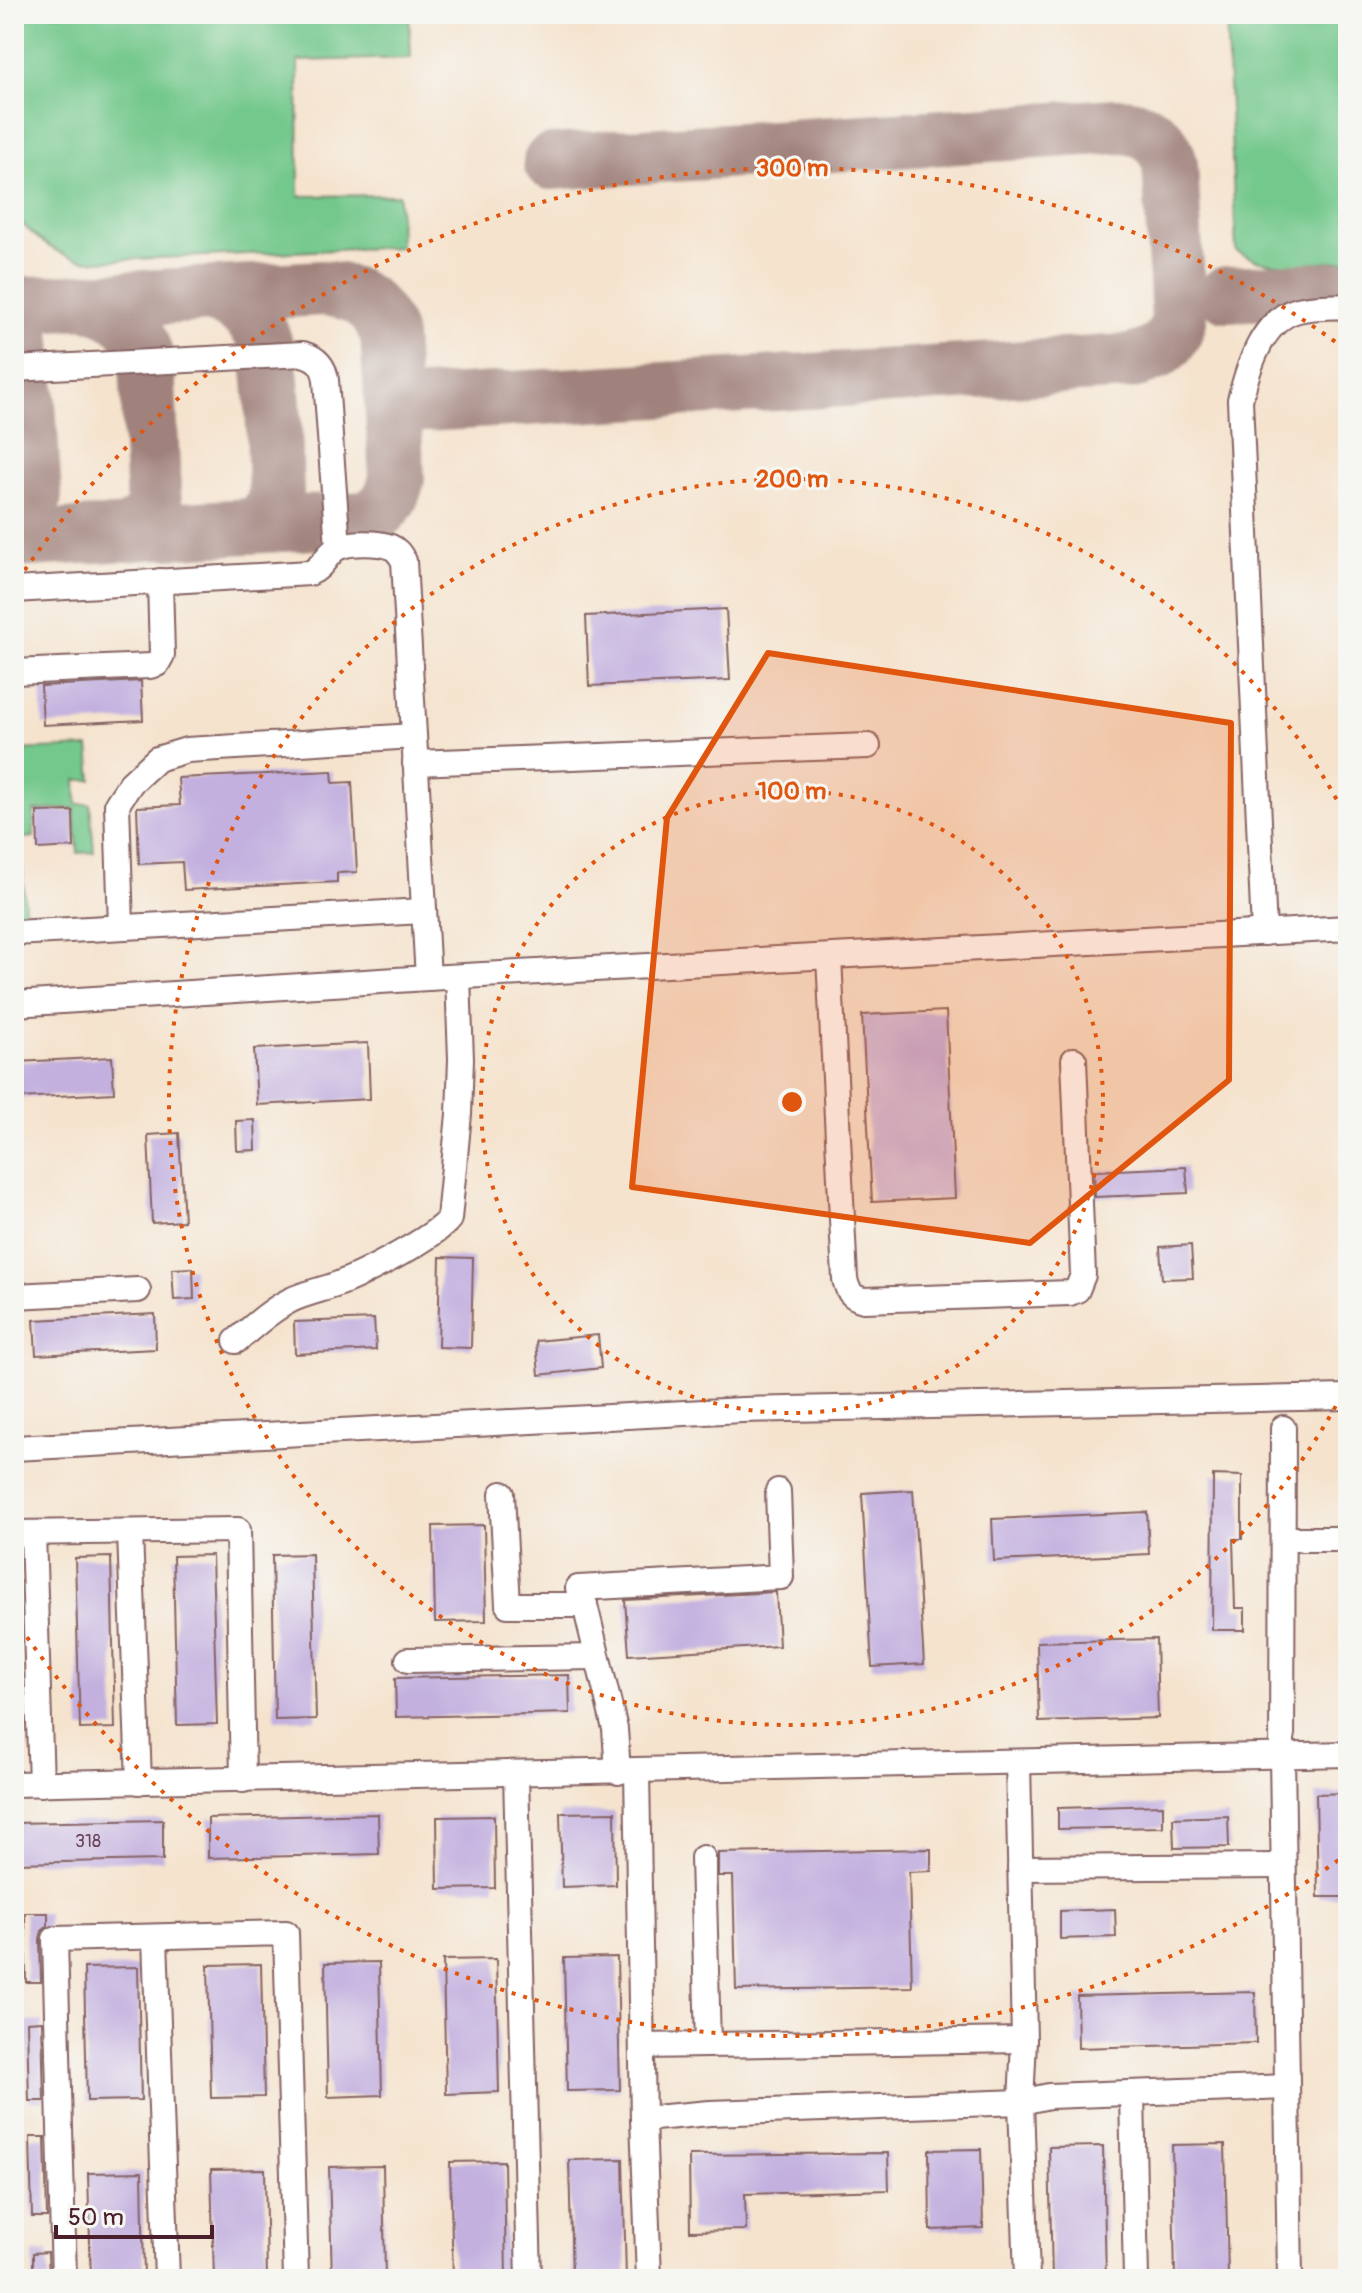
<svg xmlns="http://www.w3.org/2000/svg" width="1362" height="2293" font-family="Pangolin,sans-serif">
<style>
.green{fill:#73c88c;stroke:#5e745c;stroke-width:2}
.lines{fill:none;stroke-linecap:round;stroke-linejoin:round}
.taxiway{stroke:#a0817c;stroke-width:56}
.building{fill:#c3b0df}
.minor-casing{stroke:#866464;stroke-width:28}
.minor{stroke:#fff;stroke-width:24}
.marked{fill:#e0560e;fill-opacity:0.2;stroke:#e0560e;stroke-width:6;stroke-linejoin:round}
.ring{fill:none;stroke:#e0560e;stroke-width:4;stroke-dasharray:4 8}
.labels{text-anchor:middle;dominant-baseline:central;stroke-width:6;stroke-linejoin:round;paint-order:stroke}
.number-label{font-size:18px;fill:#684358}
.centre{fill:#e0560e;stroke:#f6f6f2;stroke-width:4}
.ring-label{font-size:24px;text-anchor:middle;font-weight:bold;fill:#e0560e;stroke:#f6f6f2;stroke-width:6;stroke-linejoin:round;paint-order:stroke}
</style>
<rect width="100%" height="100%" fill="#f6f6f2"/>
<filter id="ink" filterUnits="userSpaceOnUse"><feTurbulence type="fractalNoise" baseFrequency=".0125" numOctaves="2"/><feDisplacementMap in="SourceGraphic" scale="16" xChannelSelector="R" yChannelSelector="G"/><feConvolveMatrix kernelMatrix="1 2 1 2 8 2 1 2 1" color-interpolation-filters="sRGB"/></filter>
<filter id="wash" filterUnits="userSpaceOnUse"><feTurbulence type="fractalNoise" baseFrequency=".006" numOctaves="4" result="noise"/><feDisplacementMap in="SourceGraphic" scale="32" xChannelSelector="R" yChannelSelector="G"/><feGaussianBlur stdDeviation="1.8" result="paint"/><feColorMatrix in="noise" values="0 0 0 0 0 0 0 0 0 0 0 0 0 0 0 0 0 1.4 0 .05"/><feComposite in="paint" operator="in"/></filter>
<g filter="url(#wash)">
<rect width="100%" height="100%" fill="#f5e3ce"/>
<g class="green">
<path d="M14,14h395l2,44 -113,3 1,135 100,-1 1,52 -305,14c-34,-1 -60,-21 -81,-47z"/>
<path d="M1226,14h122v246c-39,3 -78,12 -112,-9z"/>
<polygon points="14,742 15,750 89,747 92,780 76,780 77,804 90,804 94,852 78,853 74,808 34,811 34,837 20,838 26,923 14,923"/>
</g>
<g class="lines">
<g class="taxiway">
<polyline points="1226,294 1348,289"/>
<path d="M213,295c18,7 33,15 45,32 18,26 16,128 18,165 -2,16 -10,27 -25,34"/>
<path d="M89,302c35,10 50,24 58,61l7,144 -6,11 -20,16"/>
<path d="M14,305l308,-17c36,4 52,13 66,47l9,143c-4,19 -12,33 -31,41l-352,21"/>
<polyline points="14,323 24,341 34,494 30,522 14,537"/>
<path d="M393,406l735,-44c27,-5 43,-15 51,-42l-9,-156c-6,-27 -26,-38 -53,-38l-566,36"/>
</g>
</g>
<g id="blocks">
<g class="building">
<polygon points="726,609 730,680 589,686 586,616"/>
<polygon points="141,681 143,720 43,725 41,686"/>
<polygon points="332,771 333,783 352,782 357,872 337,873 337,882 184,890 182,862 139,864 137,807 180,805 178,778"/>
<polygon points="73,811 74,847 38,849 37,812"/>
<polygon points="946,1011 955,1198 872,1202 862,1015"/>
<polygon points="368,1043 370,1099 257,1105 254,1049"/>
<polygon points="112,1057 114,1093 19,1098 18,1062"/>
<polygon points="255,1120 256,1150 237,1151 236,1121"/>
<polygon points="179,1133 184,1221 152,1223 148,1135"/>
<polygon points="1186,1167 1188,1193 1095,1197 1094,1171"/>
<polygon points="1191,1245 1193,1278 1162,1279 1160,1247"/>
<polygon points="440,1257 473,1258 471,1348 438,1347"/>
<polygon points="193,1268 194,1299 174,1300 172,1269"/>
<polygon points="155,1314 156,1349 36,1355 34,1320"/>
<polygon points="374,1319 376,1350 295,1354 294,1322"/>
<polygon points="598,1335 601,1368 539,1375 536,1341"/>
<polygon points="1213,1475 1242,1476 1242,1539 1233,1539 1235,1608 1245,1608 1245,1630 1212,1630"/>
<polygon points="913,1490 924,1664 872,1667 862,1493"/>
<polygon points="1147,1512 1149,1554 994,1561 992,1519"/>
<polygon points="484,1525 486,1621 435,1622 433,1526"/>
<polygon points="312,1554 316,1719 275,1720 272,1555"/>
<polygon points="212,1555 217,1724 177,1725 173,1556"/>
<polygon points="111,1557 115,1728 80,1729 75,1558"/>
<polygon points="776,1592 779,1646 629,1655 625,1600"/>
<polygon points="1156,1639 1158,1718 1039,1722 1037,1642"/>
<polygon points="569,1675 570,1713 396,1717 395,1678"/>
<polygon points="1348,1793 1348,1897 1318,1897 1316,1794"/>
<polygon points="1163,1805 1163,1827 1058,1829 1058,1808"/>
<polygon points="615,1812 616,1885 562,1887 560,1813"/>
<polygon points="378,1814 379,1854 208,1858 208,1818"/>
<polygon points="494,1816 495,1888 438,1889 437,1817"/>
<polygon points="1228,1816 1229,1847 1174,1848 1173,1818"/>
<polygon points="163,1820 163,1860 14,1863 14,1823"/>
<polygon points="931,1849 931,1871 909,1872 912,1987 736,1990 733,1876 718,1876 718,1853"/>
<polygon points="1115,1909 1116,1937 1060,1939 1060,1911"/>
<polygon points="25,1913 48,1913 48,1926 42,1931 40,1939 41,1982 26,1982"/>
<polygon points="617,1957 620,2090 567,2091 564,1958"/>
<polygon points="496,1959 499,2092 446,2094 443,1960"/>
<polygon points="379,1962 382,2095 328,2097 325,1963"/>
<polygon points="261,1964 264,2097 211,2098 208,1965"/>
<polygon points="138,1967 141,2100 87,2101 84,1968"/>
<polygon points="1255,1992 1256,2043 1078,2048 1077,1996"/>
<polygon points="42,2021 44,2101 29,2101 27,2022"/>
<polygon points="30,2137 45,2137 47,2217 32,2217"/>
<polygon points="1225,2144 1228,2277 1175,2278 1172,2145"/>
<polygon points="1103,2146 1106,2279 1052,2279 1049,2147"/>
<polygon points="981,2149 983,2228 930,2230 929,2150"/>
<polygon points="888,2153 889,2190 745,2194 746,2230 690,2231 689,2155"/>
<polygon points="623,2159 626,2279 572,2279 569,2160"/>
<polygon points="504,2161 506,2279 453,2279 450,2162"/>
<polygon points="383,2166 385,2279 332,2279 329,2167"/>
<polygon points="265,2169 267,2279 214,2279 211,2170"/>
<polygon points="142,2172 144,2279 91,2279 88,2173"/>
<polygon points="48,2252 49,2279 33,2279 33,2253"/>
</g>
</g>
</g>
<g filter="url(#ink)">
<use href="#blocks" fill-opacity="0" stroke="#866464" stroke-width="2"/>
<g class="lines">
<defs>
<g id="minor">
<path d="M14,369l289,-15c14,4 21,11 23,26l12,167"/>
<path d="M14,590l296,-17c14,-6 17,-21 29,-26 11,-5 40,-5 52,0 7,3 9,8 13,14l24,417"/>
<polyline points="14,672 150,666 157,664 162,655 160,581"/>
<polyline points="415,763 868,746"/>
<polyline points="121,926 117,804 131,783 157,759 187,750 414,736"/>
<polyline points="14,933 424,911"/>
<path d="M1264,933l-24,-533c8,-32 22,-81 58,-90 16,-4 34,-3 50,-4"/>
<path d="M829,957l16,322c3,13 6,18 19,21l206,-7 7,-3 6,-15 -9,-215"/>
<polyline points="14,1004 428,978 1348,928"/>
<polyline points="14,1296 138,1290"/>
<path d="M236,1341c18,-15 35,-31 55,-41 15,-7 31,-10 47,-16 24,-9 96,-46 111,-65l10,-105 2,-55 -3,-82"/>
<polyline points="1283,1428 1282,1756 1290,2279"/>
<polyline points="14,1448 742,1410 1348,1397"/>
<polyline points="502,1494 508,1605 585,1605"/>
<polyline points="130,1532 139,1782"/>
<polyline points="14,1533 238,1530 243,1780"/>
<polyline points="33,1533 41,1784"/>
<polyline points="1283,1539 1348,1539"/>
<polyline points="408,1660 597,1657"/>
<polyline points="618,1772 615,1729 585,1605 578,1588 781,1577 778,1491"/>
<polyline points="637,1772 643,2119 649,2279"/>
<polyline points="516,1775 529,2279"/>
<polyline points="14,1784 1348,1754"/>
<polyline points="703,1858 708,2044"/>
<polyline points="1020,1868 1283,1866"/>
<polyline points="155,1938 167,2279"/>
<polyline points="1024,2040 1021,2102 1027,2279"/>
<polyline points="642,2046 1024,2040 1018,1762"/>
<polyline points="1132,2094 1136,2279"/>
<polyline points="643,2119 710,2113 1021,2102 1049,2096 1287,2087"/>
<polyline points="64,2279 55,1939 286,1933 296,2279"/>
</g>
</defs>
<use href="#minor" class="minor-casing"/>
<use href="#minor" class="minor"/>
</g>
</g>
<path class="marked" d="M768,653l463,70 -2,357 -199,163 -398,-56 35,-369z"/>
<g class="ring">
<circle cx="792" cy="1102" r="311"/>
<path d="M1347 1385A623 623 0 1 1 1347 819"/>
<path d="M1348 1853A934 934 0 0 1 18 1624M18 580A934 934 0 0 1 1348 351"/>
</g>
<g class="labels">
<g class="number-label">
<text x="88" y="1841">318</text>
</g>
</g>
<circle cx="792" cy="1102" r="12" class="centre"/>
<g class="ring-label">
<text x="792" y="176">300 m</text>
<text x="792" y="487">200 m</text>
<text x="792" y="799">100 m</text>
</g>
<rect width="1362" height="2293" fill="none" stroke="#f6f6f2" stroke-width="48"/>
<path d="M56 2225v12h156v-12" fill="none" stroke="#4a1f2b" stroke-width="4"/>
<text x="68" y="2225" font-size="24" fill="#4a1f2b" stroke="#f6f6f2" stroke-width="6" paint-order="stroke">50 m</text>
</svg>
